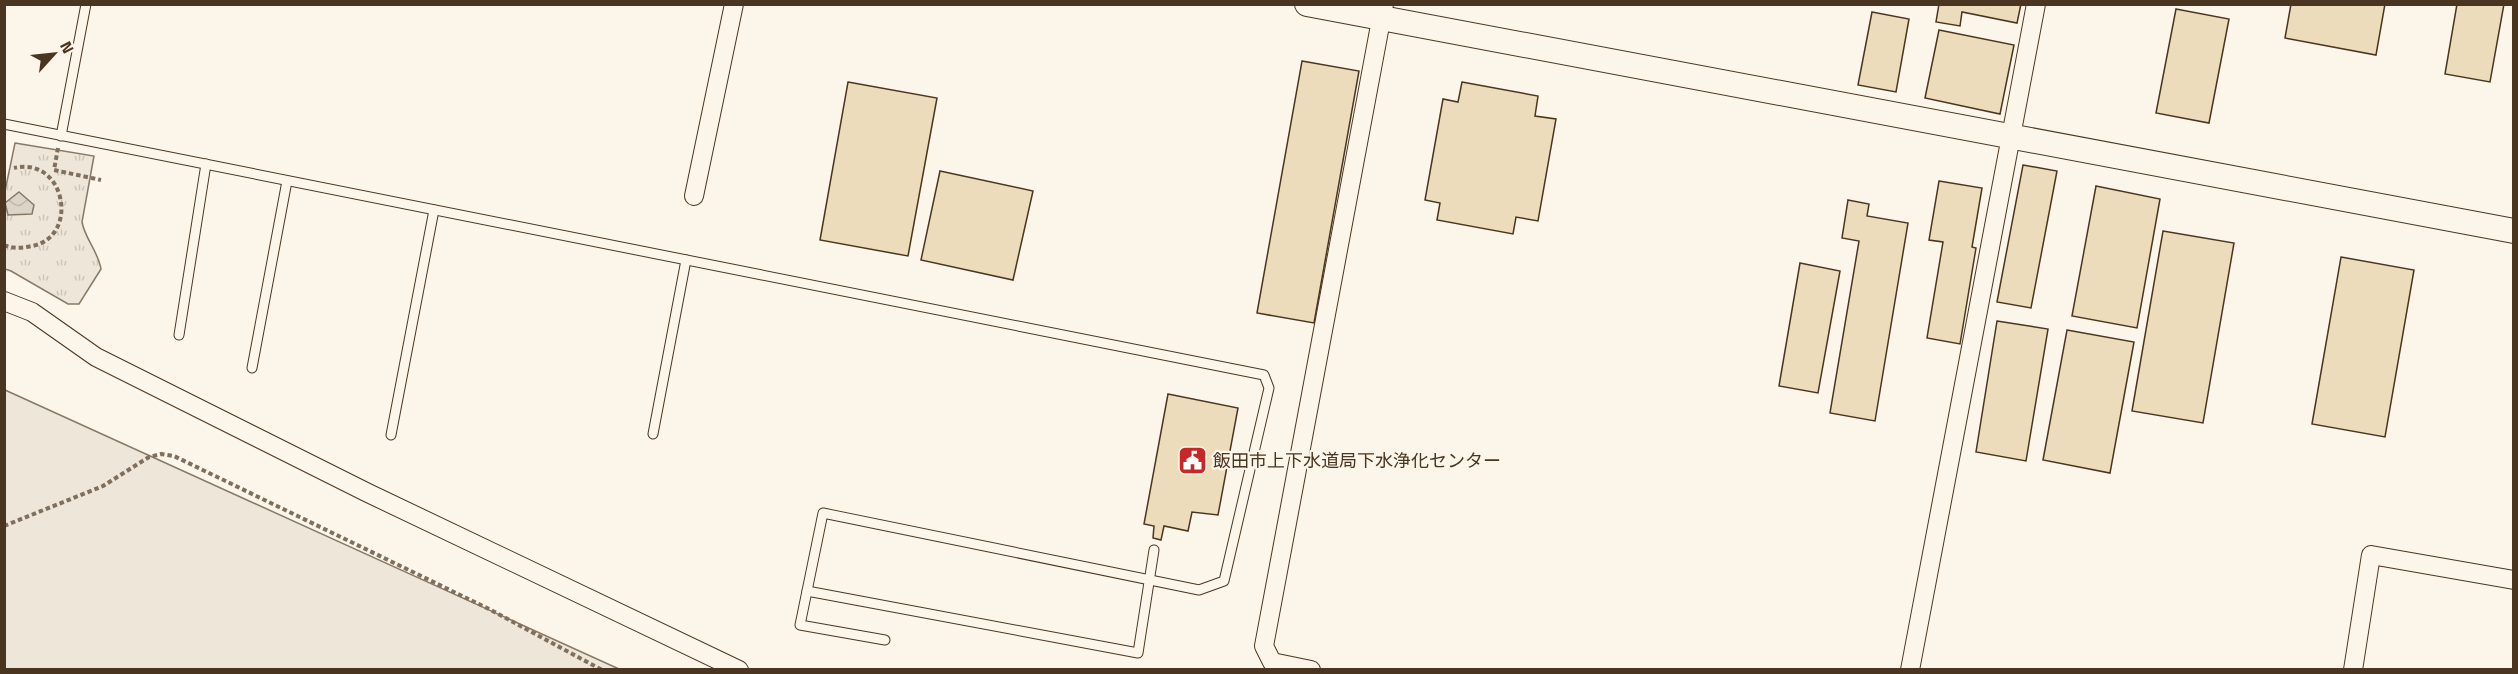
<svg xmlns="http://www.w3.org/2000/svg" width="2518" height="674" font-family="'Titillium Web','Noto Sans JP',sans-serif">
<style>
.green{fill:#ede6d9;stroke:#887966;stroke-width:1.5}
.park{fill:url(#park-tufts);stroke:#887966;stroke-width:1.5}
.water{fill:url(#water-waves);stroke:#887966;stroke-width:1.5}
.building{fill:#ecdcbc;stroke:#4a3520;stroke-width:1.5}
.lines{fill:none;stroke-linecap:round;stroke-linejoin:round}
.service-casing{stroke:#4a3520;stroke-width:11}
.minor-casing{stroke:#4a3520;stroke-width:20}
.tertiary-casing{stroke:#4a3520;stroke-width:26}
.path{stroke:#7f6f5c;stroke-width:4;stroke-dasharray:4.5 3;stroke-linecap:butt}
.service{stroke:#fbf6e9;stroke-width:9}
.minor{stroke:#fbf6e9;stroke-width:18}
.tertiary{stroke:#fbf6e9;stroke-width:24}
.labels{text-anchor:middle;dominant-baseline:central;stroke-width:4.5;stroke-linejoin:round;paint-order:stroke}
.poi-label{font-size:18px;fill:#4a3520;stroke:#fbf6e9;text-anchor:start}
</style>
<defs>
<pattern id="park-tufts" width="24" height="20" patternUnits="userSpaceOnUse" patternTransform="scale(1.5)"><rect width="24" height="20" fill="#ede6d9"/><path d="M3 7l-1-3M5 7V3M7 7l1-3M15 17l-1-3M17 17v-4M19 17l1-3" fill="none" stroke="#cdc6ba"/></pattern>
<pattern id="water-waves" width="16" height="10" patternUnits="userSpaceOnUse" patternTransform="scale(1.5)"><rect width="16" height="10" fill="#dcd4c6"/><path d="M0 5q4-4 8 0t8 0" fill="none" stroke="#beb7aa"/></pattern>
</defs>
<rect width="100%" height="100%" fill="#fbf6e9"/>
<polygon class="green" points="5,390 619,669 5,669"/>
<path class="park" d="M15,143l79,13 -12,66c3,17 16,29 19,47l-22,35h-11l-57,-33 -6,-2v-78z"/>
<polygon class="water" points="19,192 34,205 32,214 8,215 5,203"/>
<g class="building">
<polygon points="1939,4 2021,4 2017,23 1962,12 1960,26 1936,22"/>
<polygon points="2291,4 2385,4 2376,55 2285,38"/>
<polygon points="2457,4 2504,4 2490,82 2445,74"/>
<polygon points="2176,9 2229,19 2209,123 2156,113"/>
<polygon points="1872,12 1909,19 1896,92 1858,85"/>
<polygon points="1939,30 2014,45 2000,114 1925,98"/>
<polygon points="1302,61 1359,71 1314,323 1257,313"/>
<polygon points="848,82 937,98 908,256 820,240"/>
<polygon points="1462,82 1538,96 1535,116 1556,119 1538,221 1516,217 1513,234 1437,220 1440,203 1425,200 1443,99 1458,102"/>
<polygon points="2023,165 2057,171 2031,308 1997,302"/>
<polygon points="940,171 1033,191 1013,280 921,260"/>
<polygon points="1939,181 1982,188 1972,247 1976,248 1960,344 1927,338 1943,242 1929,240"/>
<polygon points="2096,186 2160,199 2137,328 2072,316"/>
<polygon points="1848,200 1869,204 1867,216 1908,223 1875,421 1830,413 1859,241 1842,238"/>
<polygon points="2163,231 2234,243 2203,423 2132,411"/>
<polygon points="2341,257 2414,270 2385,437 2312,424"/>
<polygon points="1800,263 1840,271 1818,393 1779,386"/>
<polygon points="1997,321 2048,329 2026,461 1976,452"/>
<polygon points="2067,330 2134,342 2110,473 2043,460"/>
<polygon points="1168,394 1238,408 1218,515 1192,512 1188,531 1164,526 1161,540 1153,538 1154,526 1144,524"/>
</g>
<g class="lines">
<defs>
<g id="service">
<polyline points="4,124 1264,375 1269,388 1224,581 1199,590 823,513 800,625 885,640"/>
<polyline points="61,136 86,4"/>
<polyline points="179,335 206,164"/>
<polyline points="252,368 287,181"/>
<polyline points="653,434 686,260"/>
<polyline points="391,435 434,210"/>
<polyline points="807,591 1138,653 1154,550"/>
</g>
<g id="minor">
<polyline points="694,196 734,4"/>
<polyline points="4,301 32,312 96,357 368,493 739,670"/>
<polyline points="1311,670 1272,662 1264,646 1384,4"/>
<polyline points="1910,670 2036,4"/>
<polyline points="2353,670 2371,555 2514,580"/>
</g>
<polyline id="tertiary" points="1307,4 2514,231"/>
</defs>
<use href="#service" class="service-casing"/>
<use href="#minor" class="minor-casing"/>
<use href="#tertiary" class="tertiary-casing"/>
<g class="path">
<polyline points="58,148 54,170 101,180"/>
<path d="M4,245c9,4 19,3 28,1 48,-9 34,-90 -18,-78"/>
<polyline points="4,526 103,486 149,457 161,454 174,456 489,609 602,670"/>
</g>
<use href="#service" class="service"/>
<use href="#minor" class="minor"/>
<use href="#tertiary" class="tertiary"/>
</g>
<defs>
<symbol id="civic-square" viewBox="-11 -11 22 22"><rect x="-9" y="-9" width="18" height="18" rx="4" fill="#c62828" stroke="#fbf6e9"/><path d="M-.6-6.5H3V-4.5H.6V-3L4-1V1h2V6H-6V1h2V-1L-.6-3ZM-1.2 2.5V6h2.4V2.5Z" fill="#fff"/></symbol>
</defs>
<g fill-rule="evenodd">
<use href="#civic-square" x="1176" y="444" width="33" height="33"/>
</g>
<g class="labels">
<g class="poi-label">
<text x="1213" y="460">飯田市上下水道局下水浄化センター</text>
</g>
</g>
<rect width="2518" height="674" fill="none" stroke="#4a3520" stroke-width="12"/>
<g transform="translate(54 54) rotate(63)" stroke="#fbf6e9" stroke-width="4.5" paint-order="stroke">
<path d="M0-4.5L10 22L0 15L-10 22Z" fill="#4a3520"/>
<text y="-9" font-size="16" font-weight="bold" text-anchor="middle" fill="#4a3520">N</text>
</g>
</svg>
